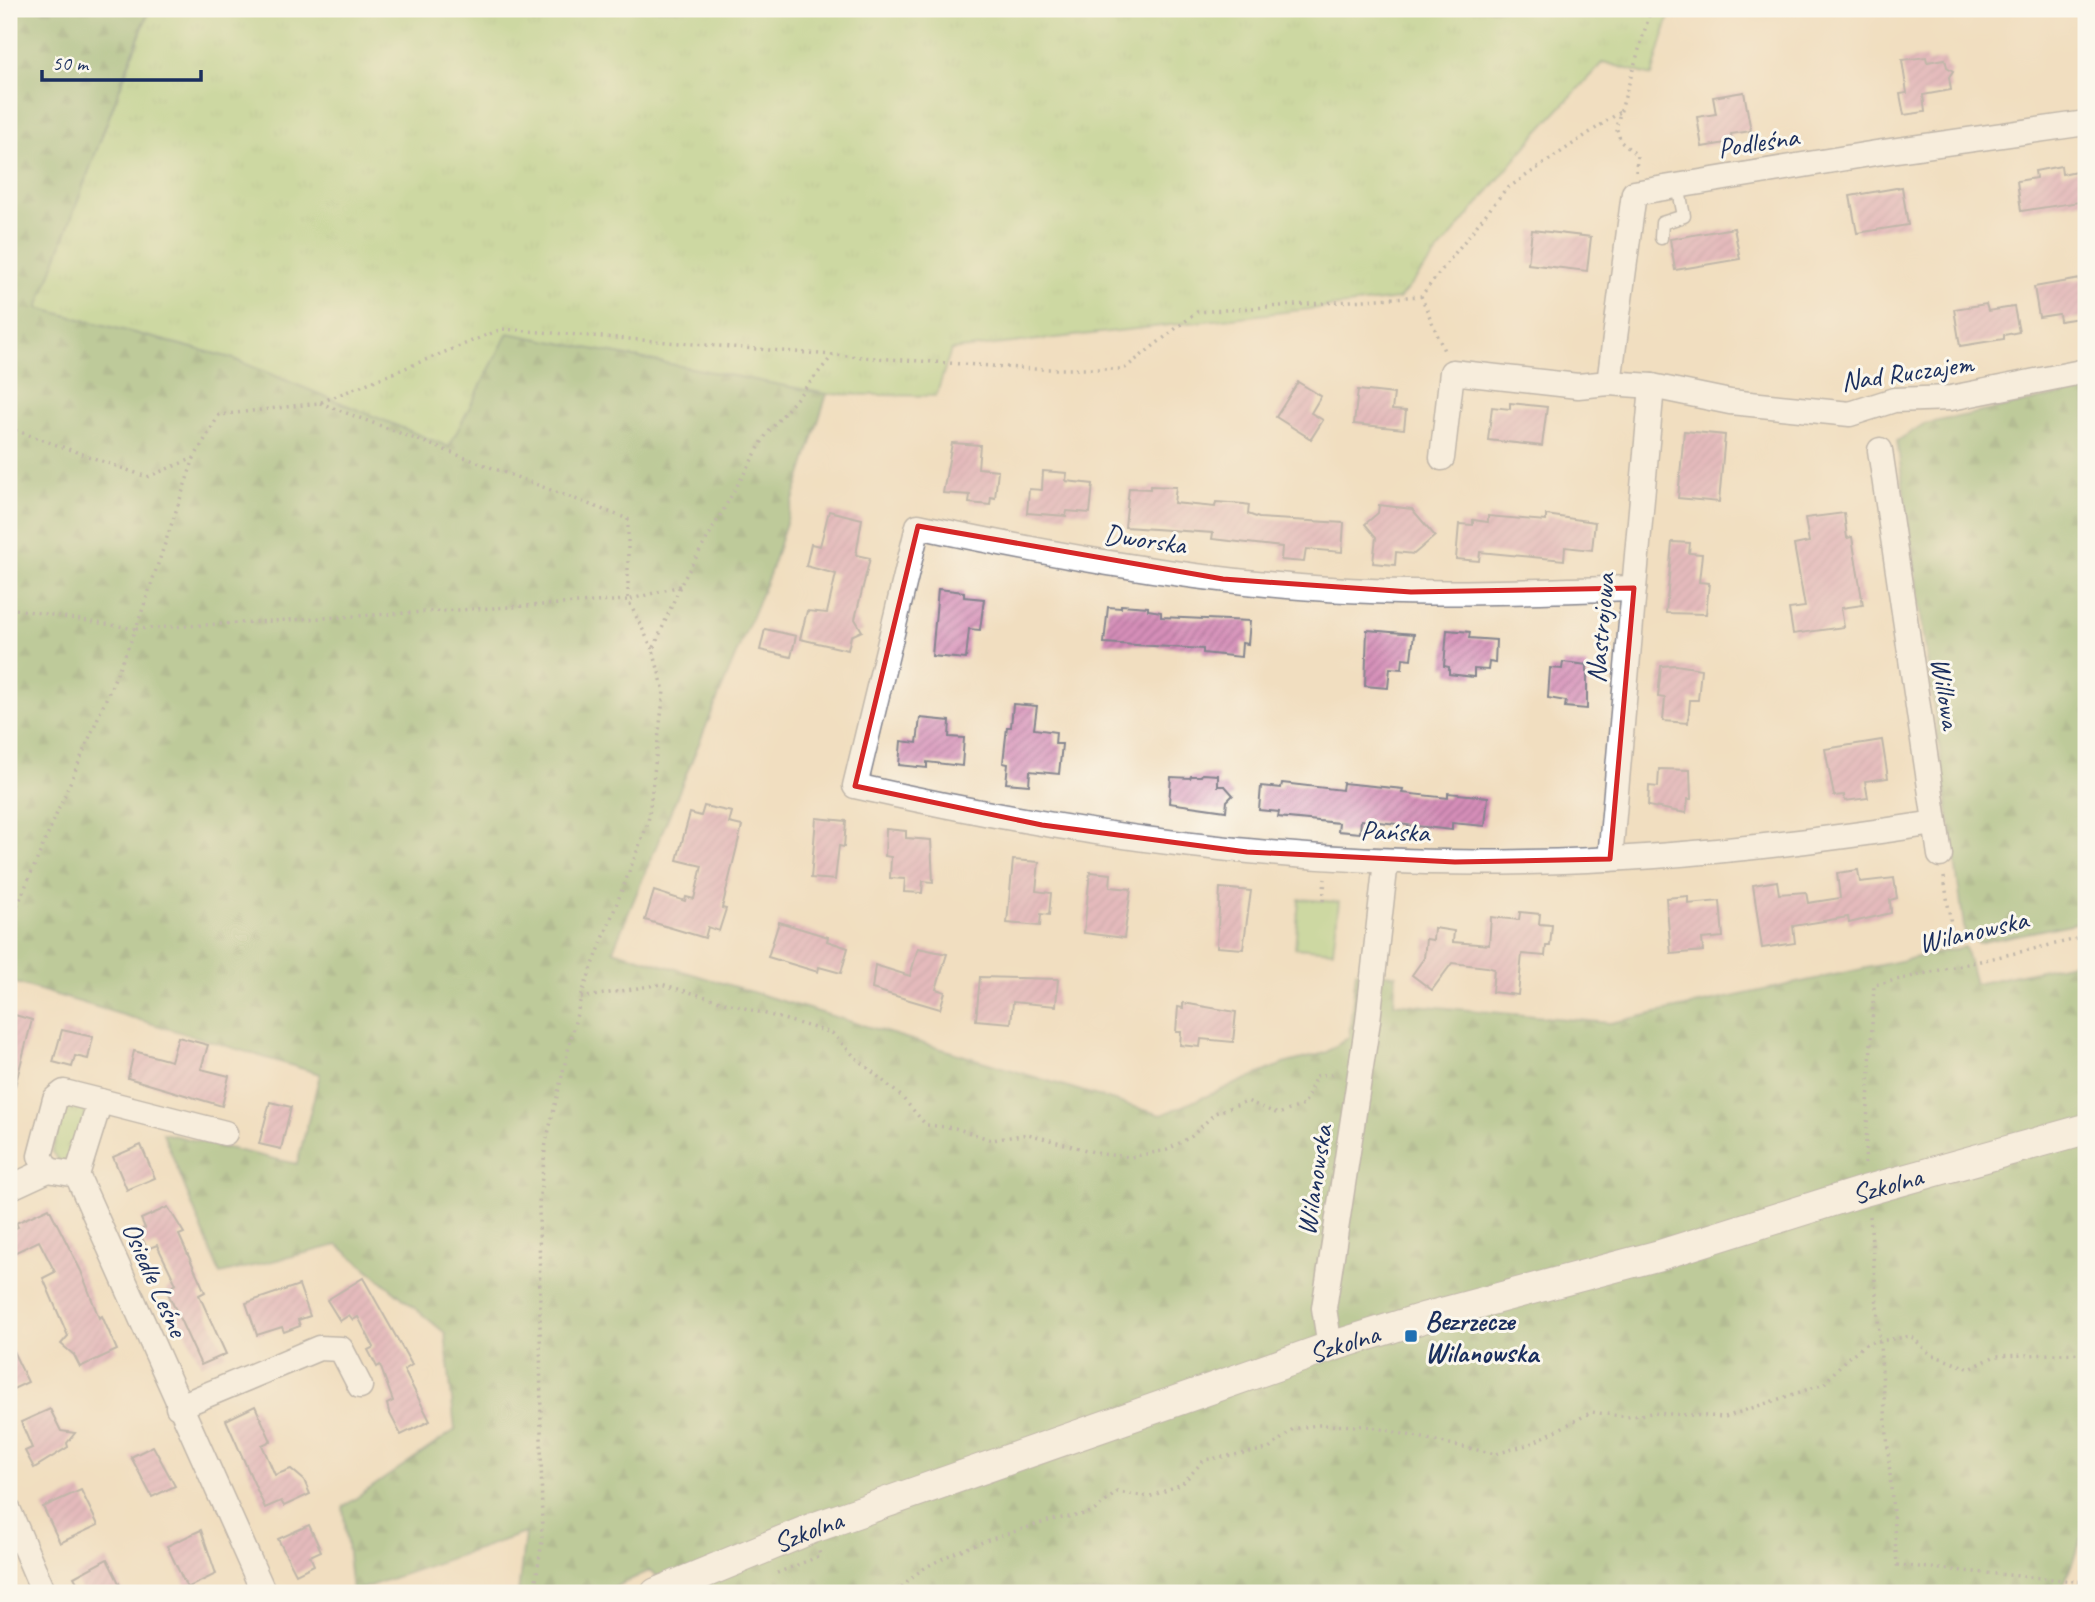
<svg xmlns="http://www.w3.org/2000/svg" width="2095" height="1602" font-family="Caveat,sans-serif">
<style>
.grass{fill:url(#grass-tufts);stroke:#5e806e;stroke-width:2}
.forest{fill:url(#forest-firs);stroke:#4e7066;stroke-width:2}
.park{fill:#a2d07e;stroke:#5e806e;stroke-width:2}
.building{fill:url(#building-hatch)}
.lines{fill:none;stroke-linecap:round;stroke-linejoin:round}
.service-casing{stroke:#86868f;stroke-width:15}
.minor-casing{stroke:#86868f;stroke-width:27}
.tertiary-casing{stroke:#86868f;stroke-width:32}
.path{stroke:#86868f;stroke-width:3.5;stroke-dasharray:2 5;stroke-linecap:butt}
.service{stroke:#fff;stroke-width:12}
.minor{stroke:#fff;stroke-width:24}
.tertiary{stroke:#fff;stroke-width:30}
.marked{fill:none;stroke:#d62828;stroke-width:5;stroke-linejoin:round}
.poi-dot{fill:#1f6fb2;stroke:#fbf7ec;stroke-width:2.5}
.labels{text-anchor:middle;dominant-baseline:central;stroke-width:6;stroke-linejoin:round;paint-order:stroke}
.street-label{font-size:28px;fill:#1b2f5e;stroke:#fbf7ec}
.poi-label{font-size:28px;font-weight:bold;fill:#1b2f5e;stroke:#fbf7ec;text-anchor:start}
</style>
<defs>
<pattern id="grass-tufts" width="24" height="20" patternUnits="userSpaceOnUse" patternTransform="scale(1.75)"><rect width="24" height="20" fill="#a2d07e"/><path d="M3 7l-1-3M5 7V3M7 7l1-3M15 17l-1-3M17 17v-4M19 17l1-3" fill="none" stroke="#8bb36f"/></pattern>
<pattern id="forest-firs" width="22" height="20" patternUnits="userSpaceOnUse" patternTransform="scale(1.75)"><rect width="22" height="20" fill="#81b26d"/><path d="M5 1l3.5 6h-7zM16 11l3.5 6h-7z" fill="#69915d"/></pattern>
<pattern id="building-hatch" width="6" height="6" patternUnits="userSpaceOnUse" patternTransform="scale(1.75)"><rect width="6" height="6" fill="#d58eb8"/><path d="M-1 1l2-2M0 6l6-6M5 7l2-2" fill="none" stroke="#ac7499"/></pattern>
</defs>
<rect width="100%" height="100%" fill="#fbf7ec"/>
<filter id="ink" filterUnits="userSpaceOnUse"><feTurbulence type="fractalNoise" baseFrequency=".0143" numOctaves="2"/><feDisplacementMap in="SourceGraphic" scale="14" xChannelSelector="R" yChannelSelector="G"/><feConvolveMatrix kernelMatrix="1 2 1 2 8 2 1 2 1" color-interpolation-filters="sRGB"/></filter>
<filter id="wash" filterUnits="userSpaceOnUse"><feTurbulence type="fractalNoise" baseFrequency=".00686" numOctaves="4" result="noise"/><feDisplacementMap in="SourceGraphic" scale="28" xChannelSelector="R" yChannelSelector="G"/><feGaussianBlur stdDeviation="1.57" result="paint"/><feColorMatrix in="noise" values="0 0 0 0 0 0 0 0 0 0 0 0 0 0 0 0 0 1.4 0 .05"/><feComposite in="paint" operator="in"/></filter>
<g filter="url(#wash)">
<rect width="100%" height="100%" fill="#f1dec0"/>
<g class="grass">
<polygon points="150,9 1671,9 1652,76 1603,62 1537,133 1399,299 951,350 936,396 827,394 508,333 450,448 231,358 37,308"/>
<polygon points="72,1104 83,1107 86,1114 69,1161 59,1161 52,1152 65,1107"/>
</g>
<g class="forest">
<polygon points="9,9 149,9 38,308 231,358 449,447 508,333 827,394 770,573 613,950 1161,1115 1283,1064 1325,1053 1349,1037 1356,971 1396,975 1394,1003 1610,1023 1965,947 1975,984 2086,960 2086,1528 2062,1589 2031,1593 673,1593 651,1570 602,1593 518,1593 525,1533 352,1592 343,1507 455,1430 445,1333 338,1245 220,1274 163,1133 297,1164 320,1074 9,981"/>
<polygon points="2086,390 2086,921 1978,943 1965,934 1897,441 1924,424"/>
</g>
<polygon class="park" points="1299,899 1339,902 1333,951 1295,948"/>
<g id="blocks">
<g class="building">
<polygon points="1926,57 1927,62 1945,59 1947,67 1953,71 1949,77 1951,90 1923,95 1925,112 1904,115 1900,94 1907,93 1902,60"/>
<polygon points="1744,92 1751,131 1731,134 1732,142 1702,147 1697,117 1716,114 1713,97"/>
<polygon points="2061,166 2062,174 2081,170 2086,201 2021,211 2017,181 2036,178 2035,171"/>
<polygon points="1902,187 1908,225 1857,233 1850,196"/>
<polygon points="1734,228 1740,259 1675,270 1670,239"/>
<polygon points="1532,230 1591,237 1587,271 1528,264"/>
<polygon points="2086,278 2086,317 2060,321 2059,314 2039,317 2034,287"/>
<polygon points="1986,304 1988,311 2014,307 2019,332 2004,335 2004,339 1960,346 1954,309"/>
<polygon points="1298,382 1321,396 1311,413 1323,420 1311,439 1276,417"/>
<polygon points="1358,390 1394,394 1392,410 1406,411 1404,429 1354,424"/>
<polygon points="1510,403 1547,407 1542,446 1488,440 1492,407 1510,409"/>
<polygon points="1684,431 1725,435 1719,502 1678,498"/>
<polygon points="952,443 980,445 978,468 998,470 995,498 991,497 990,505 969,503 970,495 943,493"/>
<polygon points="1043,471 1067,473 1066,481 1093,484 1090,513 1067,511 1066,516 1027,513 1029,489 1042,490"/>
<polygon points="1150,486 1176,487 1174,503 1215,507 1216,502 1244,504 1249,505 1248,514 1259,518 1344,523 1342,552 1306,549 1304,562 1281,560 1282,547 1212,539 1213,533 1125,527 1129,488 1150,489"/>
<polygon points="1379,505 1412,509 1435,536 1414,554 1396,552 1395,565 1373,563 1376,537 1365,524 1378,513"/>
<polygon points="829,511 862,519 856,555 870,558 855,619 862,631 851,636 848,650 800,639 807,611 827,613 836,574 806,566 811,544 820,546"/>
<polygon points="1844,513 1847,538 1852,537 1863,605 1841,608 1844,627 1793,634 1789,609 1805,607 1794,545 1809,542 1805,518"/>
<polygon points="1546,515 1595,522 1592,550 1565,547 1564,560 1480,552 1479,561 1456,559 1459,524 1473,525 1473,520 1488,522 1488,516 1546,521"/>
<polygon points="1672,542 1690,543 1689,553 1702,554 1699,582 1709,583 1706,614 1666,613"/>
<polygon points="938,589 964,592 964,597 984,599 980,630 969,629 966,659 932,656"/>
<polygon points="1121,605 1148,607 1148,610 1161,612 1161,617 1250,621 1248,644 1242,643 1241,657 1203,653 1203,649 1104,643 1108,607 1121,608"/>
<polygon points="765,629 796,636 791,657 760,650"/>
<polygon points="1367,630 1414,634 1411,659 1403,658 1402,669 1390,668 1388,688 1365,686"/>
<polygon points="1447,630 1470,632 1469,638 1496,640 1495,663 1489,662 1488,670 1474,669 1474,677 1449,674 1449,667 1444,666"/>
<polygon points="1563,662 1587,665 1587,709 1565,707 1566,701 1548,698 1550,668 1562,669"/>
<polygon points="1676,665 1701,669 1698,700 1690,700 1688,723 1663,721 1665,698 1658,697 1661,666"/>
<polygon points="1013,704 1037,706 1034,729 1056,732 1055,744 1062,744 1059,774 1030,771 1029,785 1006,783 1008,764 1003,763 1007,727 1011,727"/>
<polygon points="920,718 950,721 949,737 964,738 962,766 927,762 927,768 899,765 901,741 917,743"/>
<polygon points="1882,740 1888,778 1865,781 1868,798 1845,801 1844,795 1834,796 1825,749"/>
<polygon points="1659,769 1690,770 1691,799 1688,799 1686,813 1648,806 1649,786 1658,787"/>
<polygon points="1202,774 1218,775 1218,786 1225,786 1233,795 1227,801 1226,811 1169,803 1171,777 1190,778 1191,776 1201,776"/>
<polygon points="1282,783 1342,790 1343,783 1403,789 1402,793 1448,798 1448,793 1488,797 1485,826 1452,823 1452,830 1361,820 1360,833 1338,831 1339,823 1278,817 1279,812 1259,810 1261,786 1281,788"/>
<polygon points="704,806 732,812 729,823 742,826 722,908 726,909 719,931 708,927 705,938 645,920 654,891 685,901 686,897 694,899 702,866 677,860 690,813 701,816"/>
<polygon points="816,818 846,821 844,847 839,846 835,880 811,878"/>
<polygon points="886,829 906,831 906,838 931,840 933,882 923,881 922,893 904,892 905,879 890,878 891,857 885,856"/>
<polygon points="1013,860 1039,862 1036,891 1051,893 1049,915 1041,914 1040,926 1007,923"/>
<polygon points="1858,870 1860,882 1894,878 1897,898 1890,900 1891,913 1849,923 1848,917 1793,926 1795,943 1762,948 1753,885 1777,881 1779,894 1806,892 1808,903 1840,898 1837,873"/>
<polygon points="1090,872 1111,874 1110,887 1131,889 1124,938 1084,933"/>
<polygon points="1220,888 1251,891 1243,949 1217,947"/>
<polygon points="1688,896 1688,904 1720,901 1723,937 1702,939 1703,951 1671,954 1666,898"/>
<polygon points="1520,912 1540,914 1539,924 1552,925 1550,946 1546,946 1545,956 1522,954 1518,995 1492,992 1494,969 1487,967 1452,963 1432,990 1412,975 1424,958 1426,939 1433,940 1434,928 1454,931 1453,942 1489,945 1491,917 1519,920"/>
<polygon points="779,922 828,937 827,941 848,948 841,973 819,967 818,972 768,957"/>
<polygon points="918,948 947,954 936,989 945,992 940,1009 872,989 875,965 910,976"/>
<polygon points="980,977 1058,979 1056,1006 1013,1002 1011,1023 976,1020"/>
<polygon points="1183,1003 1236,1012 1233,1042 1201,1039 1200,1047 1180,1045 1181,1032 1176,1032 1178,1007 1183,1008"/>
<polygon points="15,1015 32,1020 15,1086 9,1085 9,1021 13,1022"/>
<polygon points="62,1030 93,1037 88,1059 75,1056 72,1067 53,1062"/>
<polygon points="178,1037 208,1045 201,1069 229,1076 222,1106 128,1078 134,1051 171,1061"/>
<polygon points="270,1102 291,1107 281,1149 259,1144"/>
<polygon points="141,1145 155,1178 127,1190 113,1157"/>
<polygon points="168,1207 184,1233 179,1235 205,1292 199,1295 226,1354 201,1365 166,1289 176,1284 157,1245 147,1249 139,1231 145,1228 141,1219"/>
<polygon points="49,1208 81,1271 99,1318 102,1316 117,1350 80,1367 74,1355 61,1344 68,1336 43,1278 55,1272 39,1241 14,1253 9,1242 9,1231 18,1227 16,1223"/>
<polygon points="363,1278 412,1365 404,1370 430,1421 401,1435 389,1412 387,1404 393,1401 380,1365 377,1367 368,1350 374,1347 358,1317 353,1320 349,1315 340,1321 327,1300"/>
<polygon points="299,1285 310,1316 298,1320 300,1326 284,1332 282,1327 257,1335 246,1303"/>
<polygon points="9,1343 28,1382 9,1391"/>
<polygon points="255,1406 271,1441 262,1445 275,1475 291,1469 304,1480 310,1494 284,1506 281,1501 265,1508 226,1420"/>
<polygon points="50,1409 61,1431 75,1433 67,1443 68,1447 34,1468 25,1451 32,1448 21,1422"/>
<polygon points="153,1446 175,1486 152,1497 131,1457"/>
<polygon points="81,1490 98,1525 60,1543 43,1507"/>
<polygon points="309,1525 321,1551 310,1556 314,1565 296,1574 278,1539"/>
<polygon points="201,1530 216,1574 187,1588 167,1546"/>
<polygon points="107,1559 124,1593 83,1593 74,1577"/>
</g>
</g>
</g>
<g filter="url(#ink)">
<use href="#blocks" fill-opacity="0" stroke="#86868f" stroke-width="2"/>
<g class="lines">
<defs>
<polyline id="service" points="1661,238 1662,223 1684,216 1678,186"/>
<g id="minor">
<polyline points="1609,383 1634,193 1876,153 2086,123"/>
<polyline points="1880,450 1940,855"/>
<polyline points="1442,458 1452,372 1578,386 1609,383 1652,386 1730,402 1850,414 1894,400 1951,398 2086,371"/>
<path d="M1634,588c-112,4 -223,8 -334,-1 -129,-10 -256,-34 -382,-61l-63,260c221,50 445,81 672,76 137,-2 273,-18 408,-39"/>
<polyline points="1610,859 1652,386"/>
<polyline points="100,1101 225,1133"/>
<polyline points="77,1175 48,1170 40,1156 55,1099 64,1092 100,1101 77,1175 264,1593"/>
<polyline points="9,1188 48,1170"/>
<polyline points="1330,1347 1324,1308 1368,1021 1386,861"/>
<polyline points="178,1407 319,1348 341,1349 360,1386"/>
<polyline points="9,1511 44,1593"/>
</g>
<g id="tertiary">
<path id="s1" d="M656,1593l157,-65 517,-181 93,-29 237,-63 204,-64 222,-62"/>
</g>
</defs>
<use href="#service" class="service-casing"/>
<use href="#minor" class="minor-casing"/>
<use href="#tertiary" class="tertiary-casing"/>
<g class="path">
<polyline points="1636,172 1637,155 1621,142 1616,127 1651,9"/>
<polyline points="1421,296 1445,353"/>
<polyline points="320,403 628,519 628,600 680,586"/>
<polyline points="9,428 147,477 194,458 219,415 319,403 502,329 833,355"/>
<polyline points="9,608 136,629 194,458"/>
<polyline points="1944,877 1954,945"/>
<polyline points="1323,901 1325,879"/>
<polyline points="9,925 136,629 628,600 653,650"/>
<polyline points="581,998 661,984 832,1033 856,1058 901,1096 926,1125 955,1128 992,1140 1028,1134 1101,1154 1131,1157 1167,1150 1192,1136 1215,1113 1247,1101 1278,1114 1304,1105 1316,1076 1337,1073"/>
<polyline points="1865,1164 1874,985 2086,937"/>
<polyline points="1870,1216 1897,1565 2086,1582"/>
<polyline points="777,1573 820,1556 819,1551"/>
<polyline points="534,1593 542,1541 539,1203 546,1142 582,993 648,823 664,691 653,650 680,586 766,435 833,355 1034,369 1124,369 1197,312 1421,296 1505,190 1620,112"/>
<path d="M898,1593c20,-36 111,-59 150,-72 13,-4 30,-4 43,-9 9,-4 18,-14 26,-20l32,5 33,-13 22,-24 65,-11 24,-20 24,-4 50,1 129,28 34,-10 62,-32 35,5 25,-4 73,4 99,-33 21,-24 22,-17 44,-7 19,18 40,15 25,-13 91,-3"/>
</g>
<use href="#service" class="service"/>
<use href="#minor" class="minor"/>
<use href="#tertiary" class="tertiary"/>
</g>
</g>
<path d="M0 0H2095V1602H0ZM918,526l305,53 188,13 223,-4 -24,271 -155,3 -208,-10 -205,-27 -187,-39z" fill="#f1dec0" fill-opacity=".55" fill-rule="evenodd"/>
<path class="marked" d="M918,526l305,53 188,13 223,-4 -24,271 -155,3 -208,-10 -205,-27 -187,-39z"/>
<rect class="poi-dot" x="1404" y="1329" width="14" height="14" rx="3.5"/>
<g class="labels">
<g class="street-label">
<text transform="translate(1758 142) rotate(-9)">Podleśna</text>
<text transform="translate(1907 372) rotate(-8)">Nad Ruczajem</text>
<text transform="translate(1145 539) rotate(8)">Dworska</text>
<text transform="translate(1600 628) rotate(-85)">Nastrojowa</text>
<text transform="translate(1946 693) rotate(81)">Willowa</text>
<text transform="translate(1395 831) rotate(2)">Pańska</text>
<text transform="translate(1973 931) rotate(-13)">Wilanowska</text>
<text transform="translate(1314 1180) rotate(-81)">Wilanowska</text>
<text stroke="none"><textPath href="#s1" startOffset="1298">Szkolna</textPath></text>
<text transform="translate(155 1279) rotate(66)">Osiedle Leśne</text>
<text stroke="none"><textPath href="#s1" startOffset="732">Szkolna</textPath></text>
<text stroke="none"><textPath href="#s1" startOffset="164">Szkolna</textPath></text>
</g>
<g class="poi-label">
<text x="1425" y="1320">Bezrzecze<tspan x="1425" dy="32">Wilanowska</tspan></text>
</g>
</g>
<rect width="2095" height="1602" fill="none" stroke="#fbf7ec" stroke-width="35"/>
<path d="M42 70v10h159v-10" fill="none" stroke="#1b2f5e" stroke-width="3.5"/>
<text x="52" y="70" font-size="21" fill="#1b2f5e" stroke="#fbf7ec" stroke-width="5" paint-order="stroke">50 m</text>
</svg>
